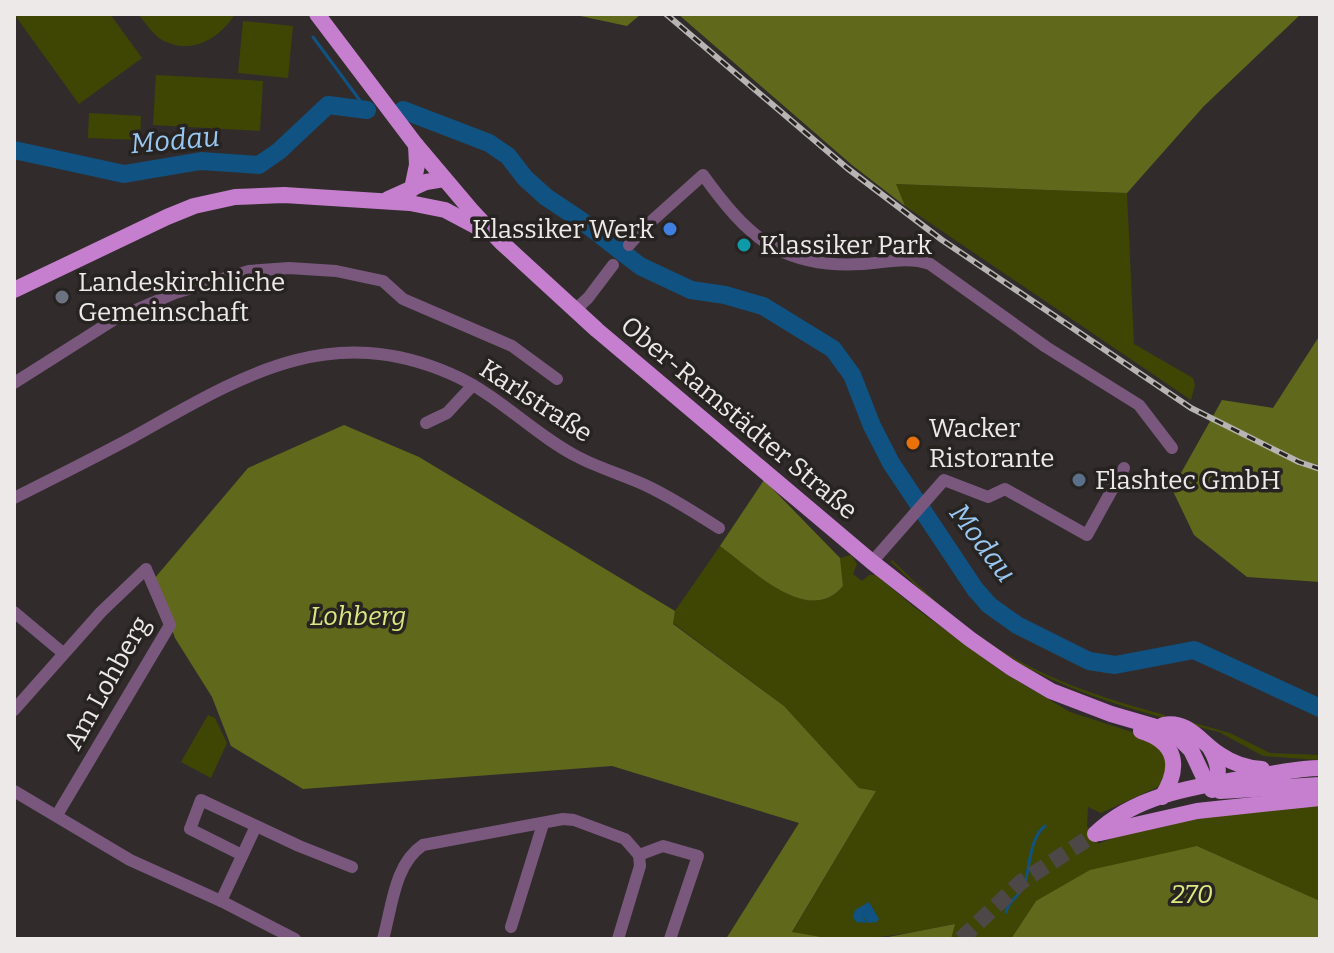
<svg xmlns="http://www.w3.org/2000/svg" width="1334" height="953" font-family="Bitter,serif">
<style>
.green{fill:#3f4604}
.forest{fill:#60691b}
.water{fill:#105281}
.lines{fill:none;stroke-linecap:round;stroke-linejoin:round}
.stream{stroke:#105281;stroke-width:3}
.river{stroke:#105281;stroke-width:18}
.major-tunnel{stroke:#4d4847;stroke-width:16;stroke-dasharray:16 8;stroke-linecap:butt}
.minor{stroke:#7a587e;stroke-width:12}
.major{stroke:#c57fce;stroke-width:16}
.rail-casing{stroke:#b8b4b3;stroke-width:6}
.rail{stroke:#272321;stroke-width:3;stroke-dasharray:9;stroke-linecap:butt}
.shop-dot{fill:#3f7fe0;stroke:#272321;stroke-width:3}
.culture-dot{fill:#0f9aa8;stroke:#272321;stroke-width:3}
.worship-dot{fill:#6b7280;stroke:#272321;stroke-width:3}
.food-dot{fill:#e8710a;stroke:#272321;stroke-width:3}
.service-dot{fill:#5c6f8a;stroke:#272321;stroke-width:3}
.labels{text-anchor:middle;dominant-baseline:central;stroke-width:7;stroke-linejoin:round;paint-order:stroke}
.poi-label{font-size:26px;fill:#ece9e8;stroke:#272321;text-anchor:start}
.street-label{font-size:26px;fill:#ece9e8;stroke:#272321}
.park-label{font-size:26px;font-style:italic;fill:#dae981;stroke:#272321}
.water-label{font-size:28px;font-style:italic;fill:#98c7f1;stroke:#272321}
</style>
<rect width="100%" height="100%" fill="#312c2b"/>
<g class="green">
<polygon points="14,14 110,14 142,58 79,104"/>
<path d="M138,14h97c-16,26 -47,43 -76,24 -8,-6 -14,-16 -21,-24z"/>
<polygon points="243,21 293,26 288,78 238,73"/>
<polygon points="156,75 263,81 260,131 153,125"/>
<polygon points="89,113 141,116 140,140 88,138"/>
<polygon points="895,184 1127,193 1134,344 1193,378 1195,385 1191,400 905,206"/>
<path d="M720,546c31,22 89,82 123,40l-3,-28 11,-3 6,9 -4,10 9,7 7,-6h7l38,32 87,64 69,41 74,24 10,5 16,21 -10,24 -59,27 -13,-6 -1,19 11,18 34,-14 55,-14 133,-14v99l-123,-55 -161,55 -25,38h-60l3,-15c-61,12 -99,21 -162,9l84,-142 -17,-3 -75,-82 -111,-83 2,-12z"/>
<path d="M892,560c24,23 47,46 73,66 58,45 129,71 200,89l-1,3c-71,-19 -142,-45 -200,-90 -26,-21 -49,-44 -73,-66z"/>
<polygon points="208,715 215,718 227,743 211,778 181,762"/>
<polygon points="1187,721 1230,733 1270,753 1320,755 1320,760 1263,756 1219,732 1187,724"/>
</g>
<g class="forest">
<polygon points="571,14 641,14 627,26"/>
<polygon points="678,14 1301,14 1204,106 1127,193 896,184 905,206 852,165"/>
<polygon points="1320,335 1320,582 1247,577 1194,535 1172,489 1222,400 1273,408"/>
<polygon points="344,425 419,457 675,611 673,624 784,706 859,788 876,791 792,932 832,939 726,939 799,823 612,766 303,789 231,746 212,697 175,638 154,579 248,468"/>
<path d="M764,480l76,78 3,28c-35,42 -92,-18 -123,-40z"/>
<polygon points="1197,846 1320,901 1320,939 1011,939 1036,901 1090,870"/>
<polygon points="955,924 951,939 878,939"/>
</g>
<polygon class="water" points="869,902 879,919 877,922 867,923 862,914 866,923 856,922 853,917 855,910"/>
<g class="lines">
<g class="stream">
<polyline points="313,37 367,110"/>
<path d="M1006,912c2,-11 13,-15 18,-26 6,-17 5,-48 21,-60"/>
</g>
<g class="river">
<polyline points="403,110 489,143 508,156 525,178 546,197 582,221 640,266 691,290 725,295 763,306 833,349 852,375 872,426 891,463 975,589 989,605 1017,625 1089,661 1115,665 1194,650 1320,708"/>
<polyline points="14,150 124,174 201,161 259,165 279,151 328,105 367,110"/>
</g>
<polyline class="major-tunnel" points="961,939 1021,882 1095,834"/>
<g class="minor">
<path d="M629,245l16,-18 58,-52c44,61 78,94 159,89 23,-1 45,-8 68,0l116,83 93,58 33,43"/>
<polyline points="575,310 588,298 613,265"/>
<polyline points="14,383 115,319 175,293 249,271 289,268 336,271 383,281 403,299 512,346 557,379"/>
<polyline points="426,423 447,413 473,385"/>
<path d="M14,498c40,-20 80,-40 119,-61 106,-59 194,-117 318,-63 47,20 82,60 127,83 21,11 45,18 67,28 26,12 50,28 74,43"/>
<polyline points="872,562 944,480 988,497 1005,489 1087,535 1124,468"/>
<polyline points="14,612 63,653"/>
<polyline points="14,710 101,612 146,569 170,625 57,815"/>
<polyline points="14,791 130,860 221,901 295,939"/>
<polyline points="242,855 190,829 201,800 299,846 352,867"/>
<polyline points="639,855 663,846 698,856 670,939"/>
<polyline points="221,901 256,826"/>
<polyline points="511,927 543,824"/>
<path d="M383,939c9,-31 11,-75 40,-94l140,-26 11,1 51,19 14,16 1,11 -22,73"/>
</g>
<g class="major">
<polyline points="317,14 416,145 471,210 501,242 597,330 872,562 970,639 1010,667 1051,691 1111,714 1173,732 1191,750 1207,784 1220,791 1320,785"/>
<polyline points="412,189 417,165 416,145"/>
<polyline points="388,199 426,182 444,179"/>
<polyline points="14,290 167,217 194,206 235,197 284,195 410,203 445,210 479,228"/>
<path d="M1163,725c26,-5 37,17 56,29 13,9 27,14 43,15"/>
<path d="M1141,731c36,11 40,36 21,66"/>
<path d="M1210,748c9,15 11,27 2,42"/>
<polyline points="1100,833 1197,811 1320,798"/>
<path d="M1095,834c44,-43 112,-49 169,-59 19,-3 37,-7 56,-7"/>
</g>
<defs>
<polyline id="rail" points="666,14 847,168 942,240 1191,408 1299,462 1320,469"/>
</defs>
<use href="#rail" class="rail-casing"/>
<use href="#rail" class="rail"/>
</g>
<circle class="shop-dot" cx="670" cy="229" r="8"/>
<circle class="culture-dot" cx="744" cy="245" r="8"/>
<circle class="worship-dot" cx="62" cy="297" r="8"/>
<circle class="food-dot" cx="913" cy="443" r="8"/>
<circle class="service-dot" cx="1079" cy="480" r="8"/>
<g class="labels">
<g class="poi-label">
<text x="654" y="229" text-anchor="end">Klassiker Werk</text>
<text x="760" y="245">Klassiker Park</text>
<text x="78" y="282">Landeskirchliche<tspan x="78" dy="30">Gemeinschaft</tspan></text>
<text x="929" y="428">Wacker<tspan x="929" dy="30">Ristorante</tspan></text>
<text x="1095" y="480">Flashtec GmbH</text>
</g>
<g class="street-label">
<text transform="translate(536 401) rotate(33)">Karlstraße</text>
<text transform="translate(739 418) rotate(40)">Ober-Ramstädter Straße</text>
<text transform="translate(107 683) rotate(-61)">Am Lohberg</text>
</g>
<g class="park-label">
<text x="358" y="616">Lohberg</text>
<text x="1192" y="894">270</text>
</g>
<g class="water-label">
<text transform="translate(175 140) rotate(-5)">Modau</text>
<text transform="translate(983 543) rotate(53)">Modau</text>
</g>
</g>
<rect width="1334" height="953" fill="none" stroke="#ece9e8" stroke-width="32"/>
</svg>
